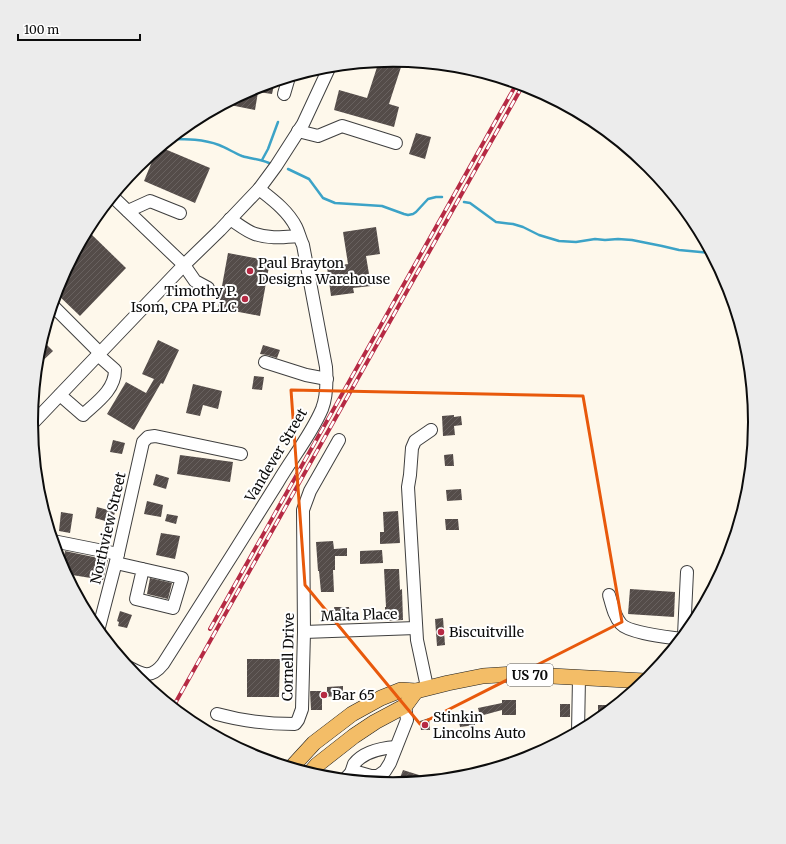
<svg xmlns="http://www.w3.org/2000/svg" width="786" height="844" font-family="Merriweather,serif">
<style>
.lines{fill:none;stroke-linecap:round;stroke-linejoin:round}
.stream{stroke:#3ca3c7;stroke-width:2.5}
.building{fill:url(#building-hatch)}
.minor-casing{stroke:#3f3f3f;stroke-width:14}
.major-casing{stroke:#1d1d1d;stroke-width:16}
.minor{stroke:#fff;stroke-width:12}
.major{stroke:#f3bd67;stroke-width:15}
.rail-casing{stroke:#b62a44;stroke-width:4}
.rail{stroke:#fff;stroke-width:2.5;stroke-dasharray:8;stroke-linecap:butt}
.marked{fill:none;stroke:#e8590c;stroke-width:3;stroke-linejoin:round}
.poi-dot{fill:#b62a44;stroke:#fff;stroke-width:1.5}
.labels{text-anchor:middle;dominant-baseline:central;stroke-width:4;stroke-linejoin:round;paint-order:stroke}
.shield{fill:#fff;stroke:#555;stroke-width:1}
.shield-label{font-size:13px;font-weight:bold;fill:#0c0c0c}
.poi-label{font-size:14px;fill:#0c0c0c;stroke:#fff;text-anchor:start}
.street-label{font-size:14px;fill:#0c0c0c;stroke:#fff}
.rim{fill:none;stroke:#0c0c0c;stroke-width:2}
</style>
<defs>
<pattern id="building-hatch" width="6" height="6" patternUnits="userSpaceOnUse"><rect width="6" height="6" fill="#544c49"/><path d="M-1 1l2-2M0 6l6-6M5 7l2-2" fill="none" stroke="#68615f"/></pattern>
</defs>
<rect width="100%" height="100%" fill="#fef8eb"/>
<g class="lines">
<g class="stream">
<path d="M170,139c17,0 33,0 49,6 8,3 15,8 23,11 9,3 18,3 27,7"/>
<polyline points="262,160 268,149 278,122"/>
<polyline points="288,169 309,179 323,198 335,203 382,206 404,214 408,215 413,214 416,212 428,199 436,197 442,197"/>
<polyline points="464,202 470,203 496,222 513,224 523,227 539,235 559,241 576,242 595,239 605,240 618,239 632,240 662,246 679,250 711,253"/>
</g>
</g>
<g class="building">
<polygon points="393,60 403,61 389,104 399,107 394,127 334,110 339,90 367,98 379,61"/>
<polygon points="275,81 272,94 258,92 255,110 225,104 255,87"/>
<polygon points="416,133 431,137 425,159 409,154"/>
<polygon points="160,147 210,168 195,203 144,181 157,149"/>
<polygon points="376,227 380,254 366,256 371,286 353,288 354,293 331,296 327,267 348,264 343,232"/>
<polygon points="87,230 126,268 80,316 56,293 59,283"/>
<polygon points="228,253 270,261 260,316 218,308"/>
<polygon points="42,340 53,351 36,367 38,351"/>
<polygon points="158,340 179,350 163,384 161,383 134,430 107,414 126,382 146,393 154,379 142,374"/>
<polygon points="263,345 280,350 277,358 267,355 260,354"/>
<polygon points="254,376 264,377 262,390 252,389"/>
<polygon points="193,384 222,391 218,409 203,405 200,416 186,413"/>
<polygon points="454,415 454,417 461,416 462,425 454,426 455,435 443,436 442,416"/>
<polygon points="113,440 125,443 122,454 110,452"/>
<polygon points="453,454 454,466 445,466 444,455"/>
<polygon points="180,455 233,462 230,482 177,474"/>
<polygon points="156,474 169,478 166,489 153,485"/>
<polygon points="461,489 462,500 447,501 446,490"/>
<polygon points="147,501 163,505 161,517 144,514"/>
<polygon points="97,507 115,512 112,523 95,518"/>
<polygon points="398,511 400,543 380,544 380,532 384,532 383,512"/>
<polygon points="61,512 73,514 70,533 59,531"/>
<polygon points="167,514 178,516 176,524 165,521"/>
<polygon points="445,519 458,519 459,530 446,530"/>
<polygon points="161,533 180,536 175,559 156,555"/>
<polygon points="333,541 334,549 347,548 347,556 335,556 335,570 333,570 334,592 321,592 319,571 318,571 316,542"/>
<polygon points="382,550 383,563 360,564 360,551"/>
<polygon points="65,551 108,560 103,580 66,574 62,568"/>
<polygon points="384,569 399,569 400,590 402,589 403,620 385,621 385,618 367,619 367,613 385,612 385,607 386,607"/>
<polygon points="150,578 172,583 168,599 147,594"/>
<polygon points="630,589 675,592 674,617 628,614"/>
<polygon points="334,607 349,607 350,618 335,619"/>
<polygon points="120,611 132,615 127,628 118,626 119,622 117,621"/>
<polygon points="443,618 445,645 437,646 435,619"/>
<polygon points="247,659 280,659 279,697 247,697"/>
<polygon points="343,686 343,696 322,697 322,710 311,710 310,691 327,691 327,687"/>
<polygon points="502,700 516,700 516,715 502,715 502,710 480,716 478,708 502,703"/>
<rect x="560" y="704" width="10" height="13"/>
<polygon points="598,705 616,705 598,720"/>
<polygon points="473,715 475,725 460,727 458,717"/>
<polygon points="429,718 430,730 421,730 420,721"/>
<polygon points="403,770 419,775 417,782 398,783"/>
</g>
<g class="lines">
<defs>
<g id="minor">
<polyline points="284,94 289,77"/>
<polyline points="298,131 318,136 342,126 396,143"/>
<polyline points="112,196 184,265 195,281 208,288"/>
<polyline points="128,211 150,201 180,213"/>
<path d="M230,219c8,5 16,12 25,15 14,5 29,3 44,2"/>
<polyline points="52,305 100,353"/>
<polyline points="265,362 306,375 327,379"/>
<path d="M60,395l23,20c14,-13 32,-25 32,-45l-17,-15"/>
<polyline points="31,425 184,265 220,230 259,189 276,166 303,124 330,66"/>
<polyline points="53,541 118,554"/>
<polyline points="116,563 182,578 173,608 136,599 143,569"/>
<path d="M609,595c3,10 5,21 12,29 8,9 47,13 60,15"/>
<polyline points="98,631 118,554 143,442 148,437 155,436 241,454"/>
<polyline points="304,632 416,628"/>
<polyline points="684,635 687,572"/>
<path d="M128,667c15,8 23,12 35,-3 39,-61 77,-121 115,-182 14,-24 33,-47 44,-73 5,-13 5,-28 4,-42l-23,-122c-3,-6 -4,-12 -7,-18 -8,-16 -23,-27 -37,-38"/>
<polyline points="427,687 417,640 408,487 410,475 412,448 415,441 431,430"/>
<path d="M217,714c25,7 52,10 78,10l3,-4 4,-11 2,-77 -1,-122 7,-19 29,-51"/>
<polyline points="578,732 579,678"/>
<path d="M351,773c1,-3 2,-6 3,-9 10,-13 28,-16 42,-17"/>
<polyline points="345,779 351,773 357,772 371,776 378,776 385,771 390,763 407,720 405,706"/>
</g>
<g id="major">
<polyline points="291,768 314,743 352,714 381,698 401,690 416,691 448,683 483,676 514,674 645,681"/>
<polyline points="310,773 317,765 354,736 375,722 405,706 416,691"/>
</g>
</defs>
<use href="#minor" class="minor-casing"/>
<use href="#major" class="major-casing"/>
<use href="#minor" class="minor"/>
<use href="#major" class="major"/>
<defs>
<g id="rail">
<polyline points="210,629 517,83"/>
<polyline points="173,707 523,85"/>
</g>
</defs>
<use href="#rail" class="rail-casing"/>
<use href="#rail" class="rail"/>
</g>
<path class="marked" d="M291,390l292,6 39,226 -202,102 -115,-139z"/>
<g class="poi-dot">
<circle cx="250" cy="271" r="4"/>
<circle cx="245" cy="299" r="4"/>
<circle cx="441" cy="632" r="4"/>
<circle cx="324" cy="695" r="4"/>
<circle cx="425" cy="725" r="4"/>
</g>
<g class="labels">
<rect class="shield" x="507" y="664" width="46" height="22" rx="3"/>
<g class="shield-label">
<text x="530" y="675">US 70</text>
</g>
<g class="poi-label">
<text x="258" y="263">Paul Brayton<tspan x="258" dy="16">Designs Warehouse</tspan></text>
<text x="237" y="291" text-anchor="end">Timothy P.<tspan x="237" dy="16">Isom, CPA PLLC</tspan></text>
<text x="449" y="632">Biscuitville</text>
<text x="332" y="695">Bar 65</text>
<text x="433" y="717">Stinkin<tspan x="433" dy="16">Lincolns Auto</tspan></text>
</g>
<g class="street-label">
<text transform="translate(276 455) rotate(-59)">Vandever Street</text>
<text transform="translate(108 528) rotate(-77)">Northview Street</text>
<text transform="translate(359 615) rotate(-2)">Malta Place</text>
<text transform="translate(288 657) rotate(-89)">Cornell Drive</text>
</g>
</g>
<path d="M0 0H786V844H0ZM38 422a355 355 0 1 1 710 0a355 355 0 1 1-710 0Z" fill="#ececec" fill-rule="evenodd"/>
<path class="rim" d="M38 422a355 355 0 1 1 710 0a355 355 0 1 1-710 0Z"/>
<path d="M18 34v6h122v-6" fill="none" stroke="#0c0c0c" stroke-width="2"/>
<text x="24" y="34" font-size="12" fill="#0c0c0c" stroke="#ffffff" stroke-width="3" paint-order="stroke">100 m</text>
</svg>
